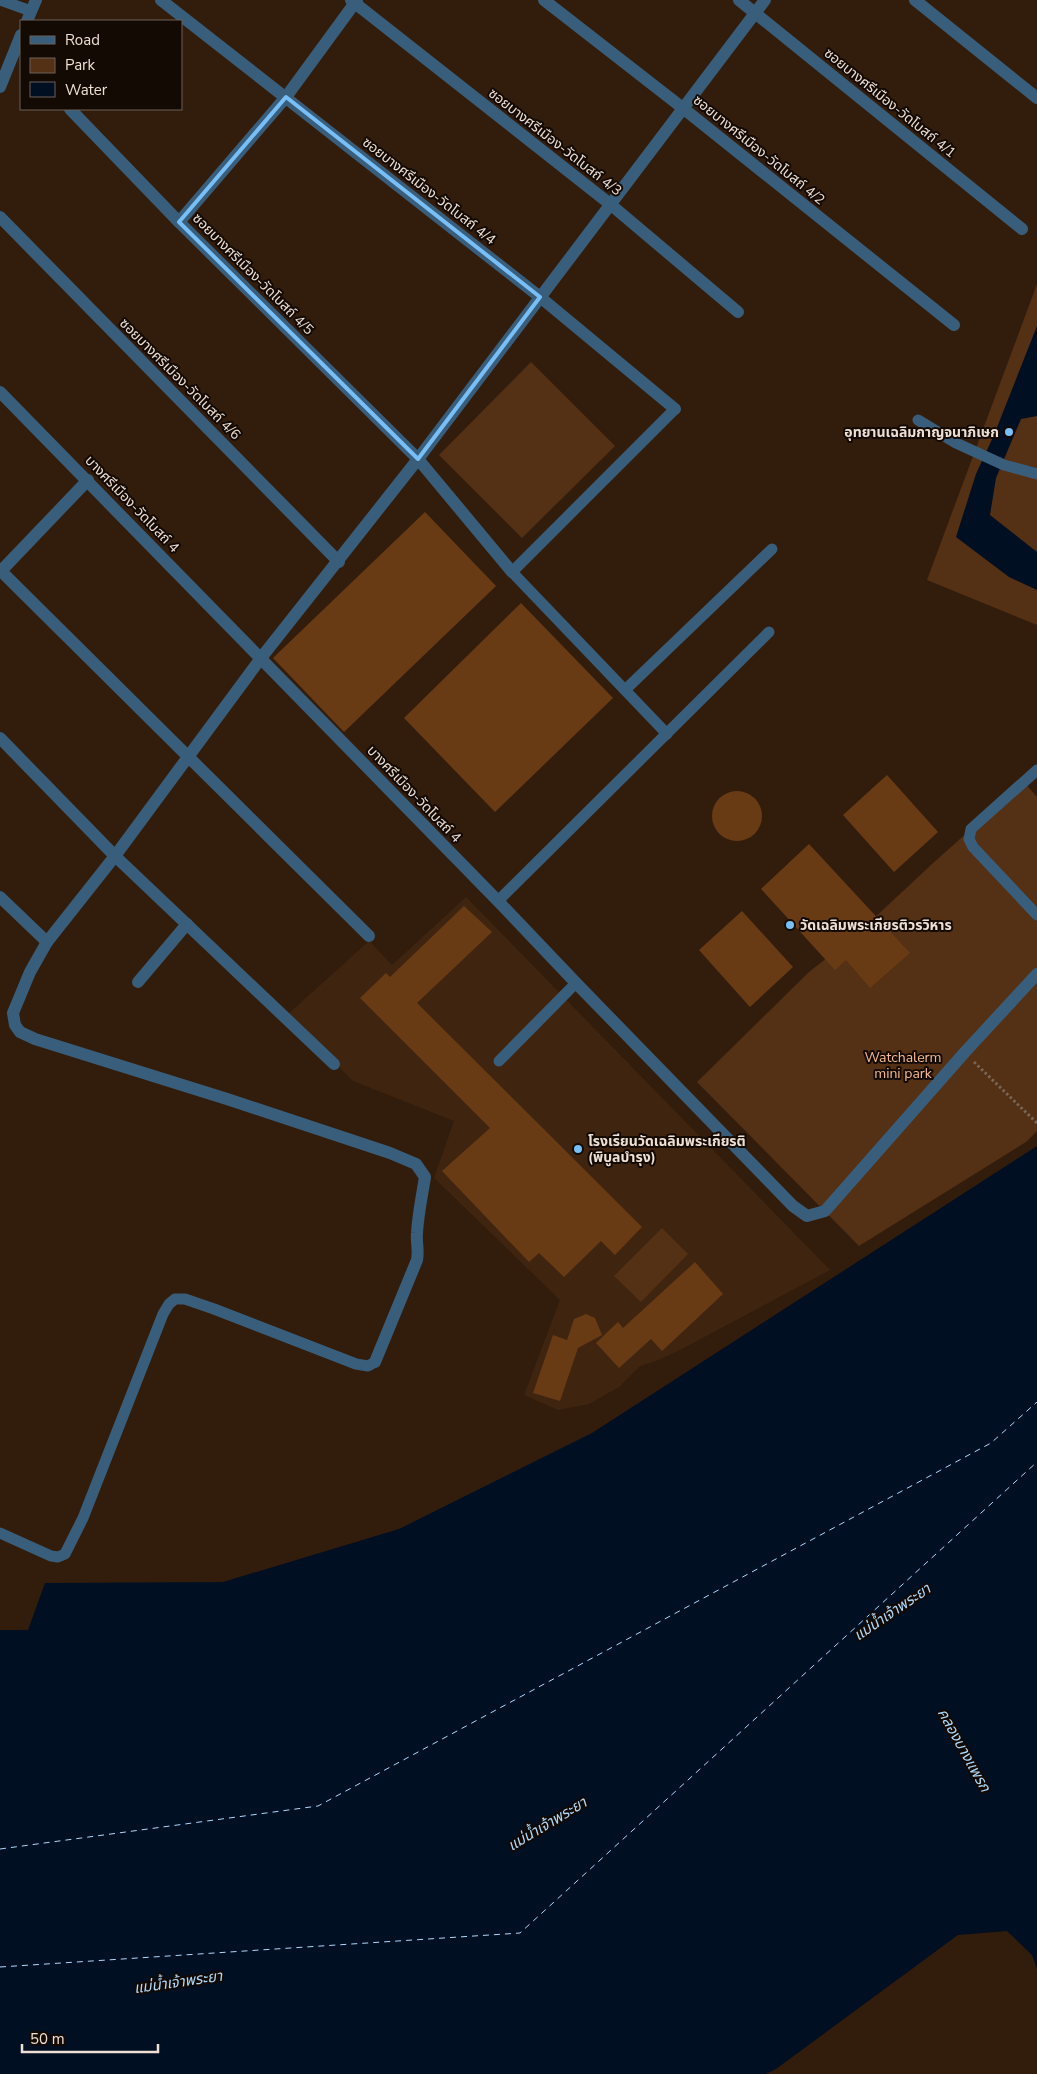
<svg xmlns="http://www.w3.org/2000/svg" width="1037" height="2074" font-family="'Nunito Sans','Noto Sans Thai',sans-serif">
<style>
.built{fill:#3f240f}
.green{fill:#543014}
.water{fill:#000f21}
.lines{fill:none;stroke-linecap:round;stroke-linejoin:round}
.ferry{stroke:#aed9fd;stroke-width:1;stroke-dasharray:6 5;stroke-linecap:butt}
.building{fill:#693b15}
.path{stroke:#786658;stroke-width:3;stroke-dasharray:2.5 2.5;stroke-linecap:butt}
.lane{stroke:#395e7b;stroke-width:11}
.street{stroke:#395e7b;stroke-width:12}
.marked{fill:none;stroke:#78bff7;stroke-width:4;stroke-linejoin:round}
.poi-dot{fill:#78bff7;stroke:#130a04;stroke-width:2}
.labels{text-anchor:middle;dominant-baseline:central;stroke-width:4;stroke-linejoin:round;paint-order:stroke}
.street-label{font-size:14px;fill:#efe0d6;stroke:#130a04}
.poi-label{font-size:14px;font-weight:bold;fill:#efe0d6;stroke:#130a04;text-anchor:start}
.park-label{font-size:14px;fill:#f5b98e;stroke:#130a04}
.water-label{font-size:15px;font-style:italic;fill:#aed9fd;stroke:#130a04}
</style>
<rect width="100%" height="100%" fill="#321d0d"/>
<polygon class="built" points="466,897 830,1270 678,1351 656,1361 640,1366 619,1387 589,1404 558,1410 524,1395 560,1300 434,1178 454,1121 353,1081 287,1015 369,941 392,965"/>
<g class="green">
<polygon points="1037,284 1037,625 927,580"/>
<polygon points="531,362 615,446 522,538 439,455"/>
<polygon points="1024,782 1037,797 1037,1131 1026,1142 859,1246 697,1082 809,972 857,934 932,864"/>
<polygon points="662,1228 688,1254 641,1302 614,1276"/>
</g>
<g class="water">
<polygon points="1037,326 1037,416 1021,419 996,478 990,515 1037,552 1037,590 1009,577 956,537 976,474 994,435"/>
<polygon points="1037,1146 1037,1969 1032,1955 1007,1931 958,1935 776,2069 766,2074 0,2074 0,1630 28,1630 45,1583 223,1582 399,1529 592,1433"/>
</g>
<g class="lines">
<g class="ferry">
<polyline points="0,1849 318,1806 991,1443 1037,1402"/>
<polyline points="0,1967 520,1933 1037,1462"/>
</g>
</g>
<g class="building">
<polygon points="425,512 496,586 344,732 273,658"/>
<polygon points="521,603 613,698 495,812 404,718"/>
<polygon points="887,775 938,832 894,872 843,815"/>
<circle cx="737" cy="816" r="25"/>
<polygon points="809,844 910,953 870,988 846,960 835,970 761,889"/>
<polygon points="464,906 492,932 417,1003 642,1227 615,1255 601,1241 564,1277 539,1253 529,1262 442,1171 490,1128 360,998 386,973 390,977"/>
<polygon points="742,911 793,967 750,1007 699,950"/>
<polygon points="695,1262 723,1294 662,1351 651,1339 619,1368 596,1343 618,1322 623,1328"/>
<polygon points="586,1314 595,1318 602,1335 578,1348 560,1401 533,1393 553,1335 567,1340 574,1319"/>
</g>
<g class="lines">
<polyline class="path" points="974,1062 1037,1123"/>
<g class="lane">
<polyline points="0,0 31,11"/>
<polyline points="918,420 956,443 1004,465 1037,474"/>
<polyline points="625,690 772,549"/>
<polyline points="667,734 512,572 675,409"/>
<polyline points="1037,770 971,829 969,839 973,847 1037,915"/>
<polyline points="498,901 769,632"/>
<polyline points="499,1061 576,983"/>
<polyline points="0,1533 51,1556 58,1557 65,1554 83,1518 163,1314 169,1304 175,1299 185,1299 214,1309 356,1364 368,1366 375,1362"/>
</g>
<g class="street">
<polyline points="161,0 540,297 675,409"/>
<polyline points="351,0 610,204 738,312"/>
<polyline points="544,0 684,109 954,325"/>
<polyline points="739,0 1022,229"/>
<polyline points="915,0 1037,98"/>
<polyline points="27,21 36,0"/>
<polyline points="0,87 21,35"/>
<polyline points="70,109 179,222 418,459 512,572"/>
<polyline points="0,217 339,562"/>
<polyline points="179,222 286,97 357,0"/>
<polyline points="0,392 498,901 576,983 793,1206 807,1216 825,1211 965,1052 1037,974"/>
<polyline points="0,570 369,936"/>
<polyline points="0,572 88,480"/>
<polyline points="0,738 115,856 334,1064"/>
<polyline points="0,897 47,942"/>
<polyline points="138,982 187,924"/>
<path d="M375,1362l42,-102c2,-11 -1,-17 0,-27 1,-19 5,-37 8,-56l-9,-13 -26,-11 -163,-54 -192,-60 -15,-7 -5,-7 -2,-12 17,-41 17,-30 68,-86 146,-198 157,-199 347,-459"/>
</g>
</g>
<path class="marked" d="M286,97l254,200 -122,162 -239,-237z"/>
<g class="poi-dot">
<circle cx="1009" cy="432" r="5"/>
<circle cx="790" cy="925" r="5"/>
<circle cx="578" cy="1149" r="5"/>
</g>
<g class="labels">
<g class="street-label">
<text transform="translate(890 103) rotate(39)">ซอยบางศรีเมือง-วัดโบสถ์ 4/1</text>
<text transform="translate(555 142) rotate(38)">ซอยบางศรีเมือง-วัดโบสถ์ 4/3</text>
<text transform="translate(759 150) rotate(39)">ซอยบางศรีเมือง-วัดโบสถ์ 4/2</text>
<text transform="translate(429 191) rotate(38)">ซอยบางศรีเมือง-วัดโบสถ์ 4/4</text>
<text transform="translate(253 274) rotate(45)">ซอยบางศรีเมือง-วัดโบสถ์ 4/5</text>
<text transform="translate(180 379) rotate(45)">ซอยบางศรีเมือง-วัดโบสถ์ 4/6</text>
<text transform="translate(132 504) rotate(46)">บางศรีเมือง-วัดโบสถ์ 4</text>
<text transform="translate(414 794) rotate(46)">บางศรีเมือง-วัดโบสถ์ 4</text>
</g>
<g class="poi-label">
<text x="999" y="432" text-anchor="end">อุทยานเฉลิมกาญจนาภิเษก</text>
<text x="800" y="925">วัดเฉลิมพระเกียรติวรวิหาร</text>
<text x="588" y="1141">โรงเรียนวัดเฉลิมพระเกียรติ<tspan x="588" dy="16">(พิบูลบำรุง)</tspan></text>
</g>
<g class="park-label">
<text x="903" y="1057">Watchalerm<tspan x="903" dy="16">mini park</tspan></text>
</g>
<g class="water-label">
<text transform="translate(892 1612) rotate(-34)">แม่น้ำเจ้าพระยา</text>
<text transform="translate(964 1750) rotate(61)">คลองบางแพรก</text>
<text transform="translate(547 1824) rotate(-31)">แม่น้ำเจ้าพระยา</text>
<text transform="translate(178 1982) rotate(-8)">แม่น้ำเจ้าพระยา</text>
</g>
</g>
<rect x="20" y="20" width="162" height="90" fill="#130a04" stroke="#6b6058"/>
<rect x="30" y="36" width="25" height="8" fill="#395e7b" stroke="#6b6058"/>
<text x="65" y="45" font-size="15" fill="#efe0d6">Road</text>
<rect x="30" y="58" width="25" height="15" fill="#543014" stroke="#6b6058"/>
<text x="65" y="70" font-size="15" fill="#efe0d6">Park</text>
<rect x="30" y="82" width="25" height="15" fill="#000f21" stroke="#6b6058"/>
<text x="65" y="95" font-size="15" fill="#efe0d6">Water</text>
<path d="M22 2044v8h136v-8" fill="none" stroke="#efe0d6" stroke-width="2.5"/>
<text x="30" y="2044" font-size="15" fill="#efe0d6" stroke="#130a04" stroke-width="4" paint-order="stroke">50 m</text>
</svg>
